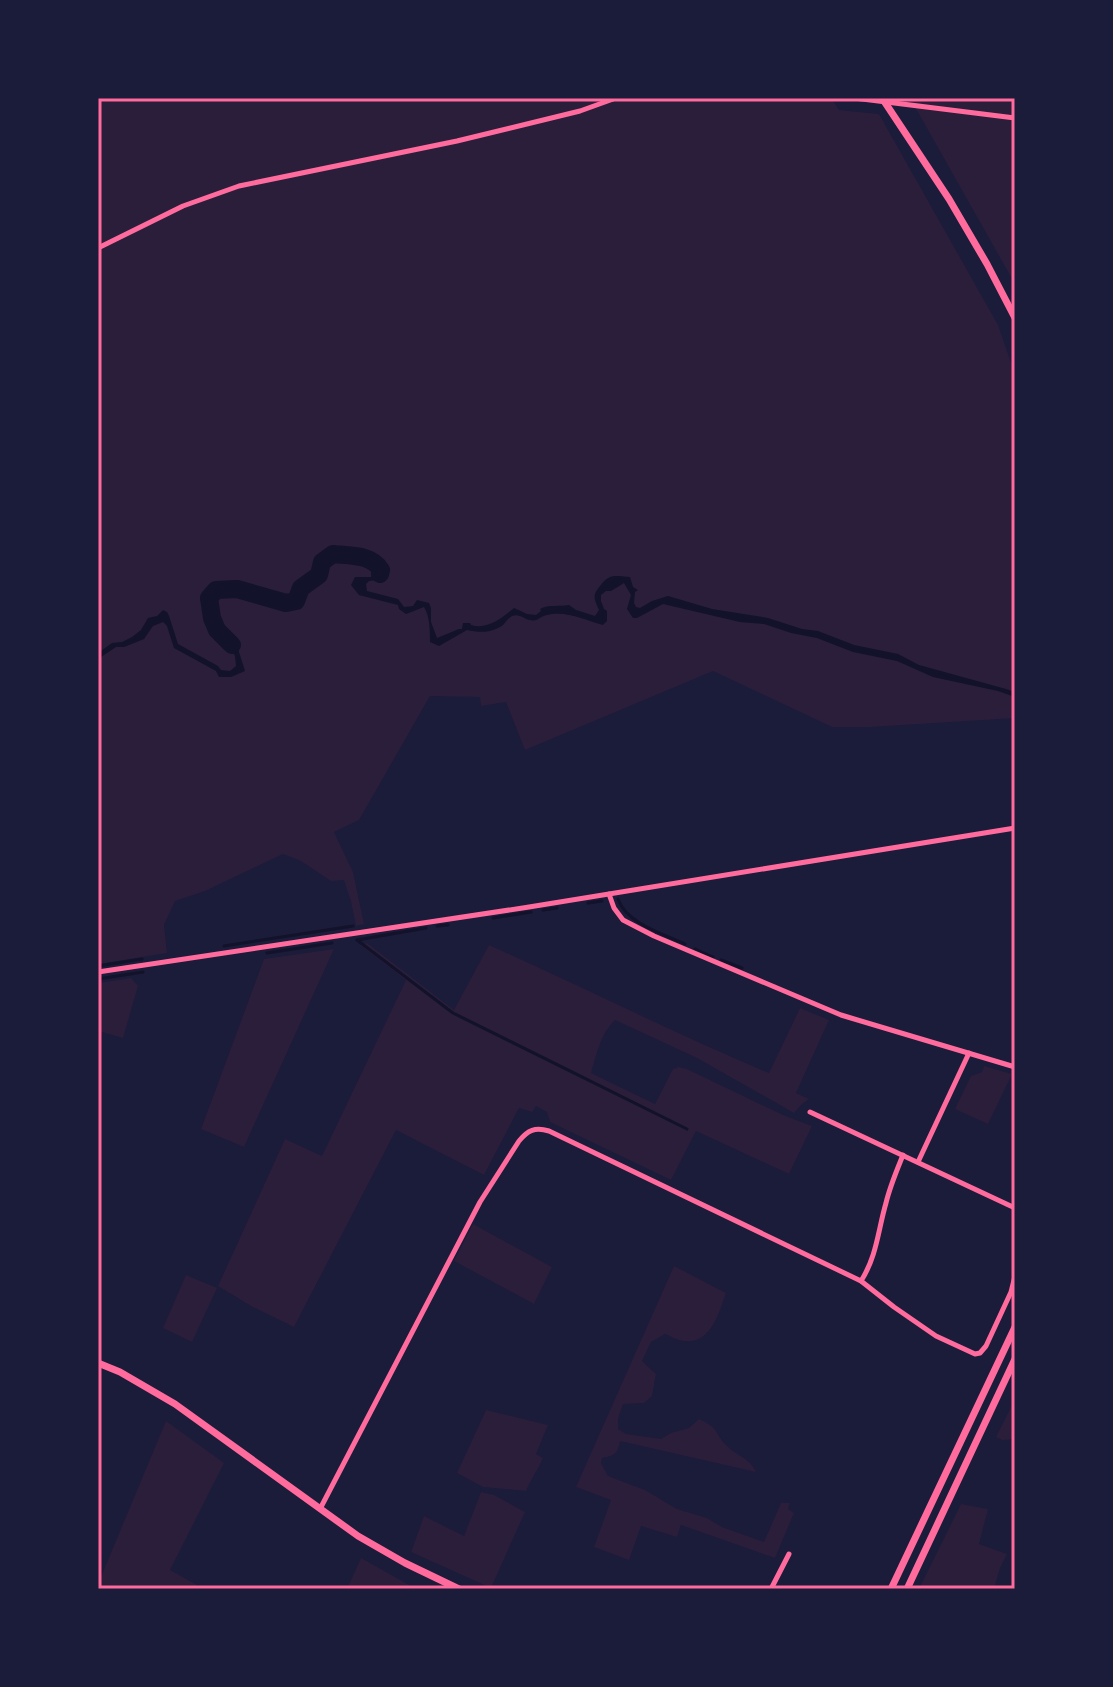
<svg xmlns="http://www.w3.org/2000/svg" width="1113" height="1687" font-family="Poppins,sans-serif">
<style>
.green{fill:#2a1e3b}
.water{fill:#12122b}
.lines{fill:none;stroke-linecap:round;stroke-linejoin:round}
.stream{stroke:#12122b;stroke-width:3}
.river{stroke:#12122b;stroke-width:18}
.minor{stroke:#ff6b9d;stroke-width:5}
.secondary{stroke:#ff6b9d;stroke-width:7}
.neatline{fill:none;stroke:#ff6b9d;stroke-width:3}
</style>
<rect width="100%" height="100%" fill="#1b1b3a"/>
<g class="green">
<polygon points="98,98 831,98 839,110 879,114 998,325 1015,374 1015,718 870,727 832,727 713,671 525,750 506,702 481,706 480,697 430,696 359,820 334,832 353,872 364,924 356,926 351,901 344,880 331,881 301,861 283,854 205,891 175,901 164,925 167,953 98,964"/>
<polygon points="910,98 1015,98 1015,284"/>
<path d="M367,943l87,67 35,-65c94,42 187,89 280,128l31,-65 29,12 -33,73 13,6 -8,6 -7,8 -97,-55 -82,-38c-15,15 -18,33 -24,53l64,31 18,-35 6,-2 8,2 96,46 29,11 -23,48 -93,-43 -25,49 -121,-58 -3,-10 -11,-6 -4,6 -13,-4 -35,67 -88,-45 -102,197 -43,-21 -33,-20 67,-147 37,17 84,-176 -46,-35z"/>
<polygon points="334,949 244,1147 201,1129 264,959"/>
<polygon points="131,978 138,986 123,1038 98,1031 98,983"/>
<polygon points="984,1066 1012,1074 988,1124 955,1109 971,1076 982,1072"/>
<polygon points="473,1224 552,1267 534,1304 454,1261"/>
<path d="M674,1266l52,27c-7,20 -15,52 -43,48 -6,-1 -13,-5 -18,-7l-14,8 -9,19 14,13 -4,22 -8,7 -21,1 -5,15v10l8,5 35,5 10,-6 18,-5 10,-9c22,10 14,13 28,27 10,10 23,12 29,26l-136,-31c-2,13 -6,15 -18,17l-1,5 7,13 37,14 32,19 30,9 15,9 42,15 17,-39h9l-2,6 6,4 -19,45 -94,-33 -4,12 -36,-11 -12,34 -35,-13 17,-47 -35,-13z"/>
<polygon points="186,1275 217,1288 192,1342 163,1328"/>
<polygon points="1015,1399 1015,1439 1002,1440 996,1437"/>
<path d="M486,1410l62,15 -12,29 7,4c-5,12 -12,21 -17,33l-43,-4 -26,-14z"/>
<polygon points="166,1421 224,1463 170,1570 204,1589 98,1589 98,1584"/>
<polygon points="481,1492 494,1495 525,1512 491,1588 411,1552 424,1516 464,1536"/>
<polygon points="961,1504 988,1509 979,1544 1007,1554 1000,1568 994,1589 919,1589"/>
<polygon points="361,1558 411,1586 416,1589 347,1589"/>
</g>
<g class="water">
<path d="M368,553l19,15 -1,9 -2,2 -15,2 -3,3 1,7 31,8 6,8 9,-1 4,-6 12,3 2,5v14l6,16 22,-9h3l1,-6h7l1,2c17,5 31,-7 43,-17l13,6 9,1 5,-4 -1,-2c9,-5 19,-2 29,-4l7,5 19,6 4,-6c-5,-12 -7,-14 1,-24 10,-13 14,-10 30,-9l3,10 5,3 -3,2 -1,11 2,4 4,1 12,-7 16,-5 44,13 56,9 34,11 16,2 36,14 44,9 21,11 87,24 9,3v5l-17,-6 -65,-14 -36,-16 -44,-9 -36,-14 -26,-5 -27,-9 -24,-2 -77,-18 -26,14h-4l-6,-9 4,-14 -7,-12 -13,8h-5l-5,4v6l3,8 3,2v10l-4,4c-17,-5 -38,-15 -56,-10 -7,1 -9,7 -17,5 -6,-1 -11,-7 -18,-4 -4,2 -6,6 -9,9 -11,8 -23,8 -36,5l-28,16 -9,-4c0,-10 0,-26 -6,-35l-18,7 -7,-5 -1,-4 -39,-10 -8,-10 4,-8h16l4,-5 -7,-10 -6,-1z"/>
<polygon points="163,610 167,612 169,616 178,644 218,666 221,670 230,671 236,666 235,656 225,640 218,638 214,629 219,628 238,649 245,671 231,677 219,677 216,671 174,648 167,626 163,622 153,626 144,639 124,647 116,647 98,659 98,653 112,643 122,642 132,637 141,630 148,618 157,616"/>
</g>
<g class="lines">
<g class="stream">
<path d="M618,899c8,24 45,35 67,45"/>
<polyline points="588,903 602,901"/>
<polyline points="543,910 557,908"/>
<polyline points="493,918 531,912"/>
<polyline points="437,926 448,925"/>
<polyline points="357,940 453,1013 687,1129"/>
<polyline points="357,940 426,928"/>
<polyline points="224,946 353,926"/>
<polyline points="695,949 713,957"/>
<polyline points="267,953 332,943"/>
<polyline points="721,960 742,968"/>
<polyline points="98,966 142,959"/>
<polyline points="98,979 143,972"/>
</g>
<path class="river" d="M232,645l-15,-15 -5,-12 -3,-20 7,-8 21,-1 49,14 10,-2 5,-13 18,-13 3,-13 11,-8c17,2 38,0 48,16l-1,4"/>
<g class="minor">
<polyline points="854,98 1015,118"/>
<polyline points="98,248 183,206 239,186 457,141 580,111 616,98"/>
<polyline points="609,894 614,908 623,920 654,936 841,1015 1015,1067"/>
<polyline points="98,972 529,907 1015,828"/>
<polyline points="810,1112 1015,1208"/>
<polyline points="918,1162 969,1053"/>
<path d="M861,1281c16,-25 17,-51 25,-78 4,-17 11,-33 17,-48"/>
<path d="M320,1509l160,-307 39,-61c9,-11 16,-14 30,-10l312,150 33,26 42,29 39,18 5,-1 6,-7 25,-54 4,-16"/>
<polyline points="771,1589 789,1554"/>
</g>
<g class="secondary">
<polyline points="882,98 949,199 987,264 1015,318"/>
<polyline points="98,1363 120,1372 175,1404 358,1536 405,1563 459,1589"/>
<polyline points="891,1589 1015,1327"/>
<polyline points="907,1589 1015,1359"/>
</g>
</g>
<rect width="1113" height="1687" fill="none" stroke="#1b1b3a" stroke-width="200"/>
<rect x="100" y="100" width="913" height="1487" class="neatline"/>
</svg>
